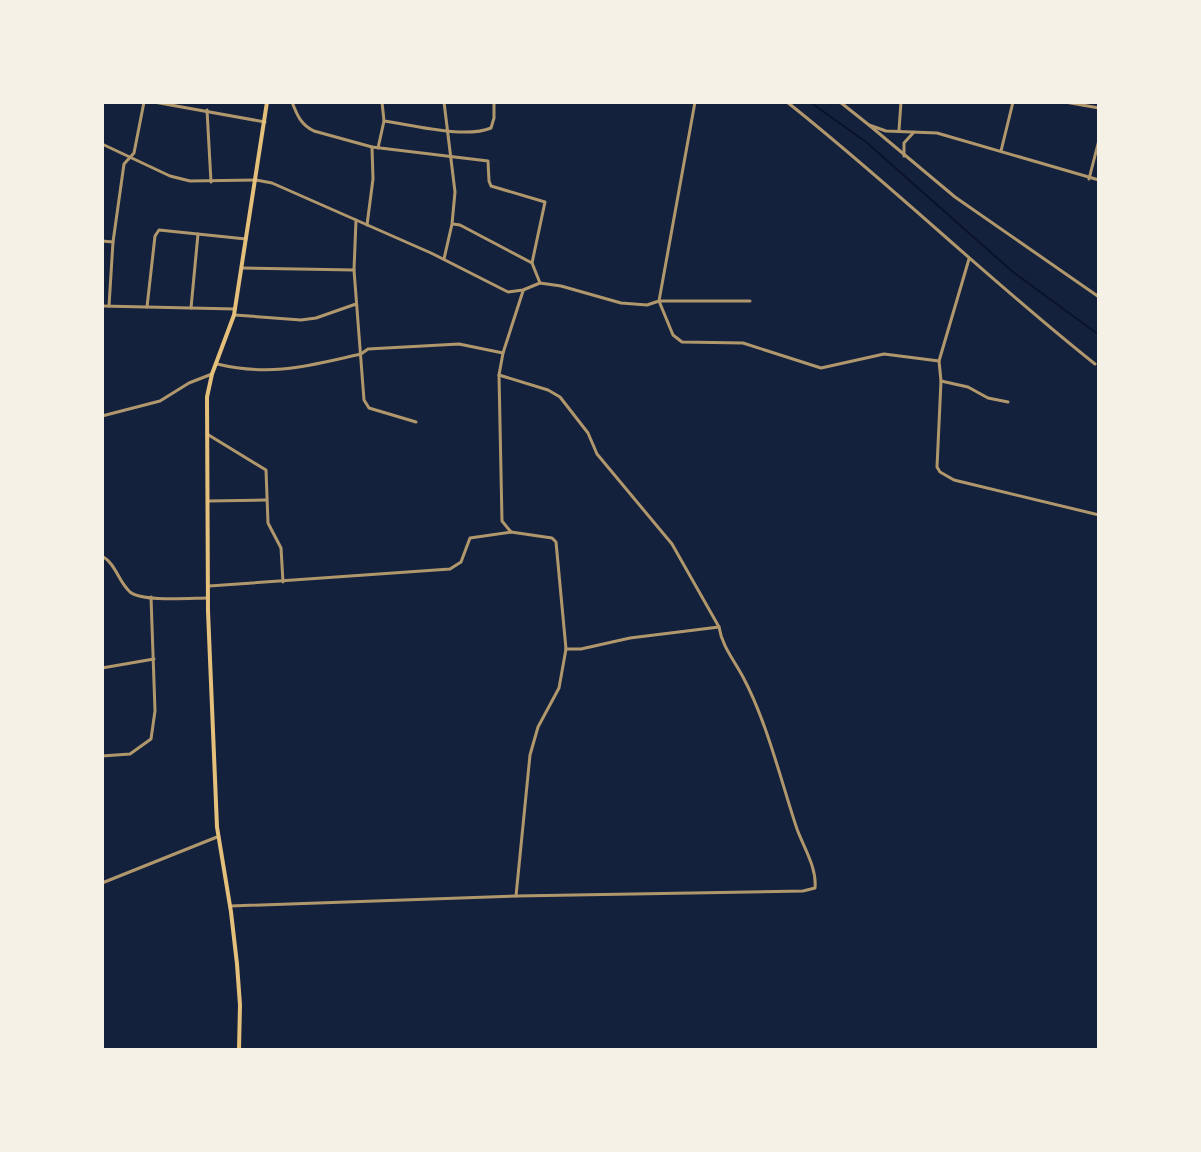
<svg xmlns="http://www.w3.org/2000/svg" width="1201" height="1152" font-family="'Public Sans',sans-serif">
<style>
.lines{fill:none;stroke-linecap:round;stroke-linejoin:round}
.stream{stroke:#0b132b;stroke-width:2}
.minor{stroke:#b1986c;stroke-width:3}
.tertiary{stroke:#b1986c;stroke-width:3}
.secondary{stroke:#e5c07b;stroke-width:4}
</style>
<rect width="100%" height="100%" fill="#14213d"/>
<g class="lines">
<polyline class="stream" points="810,102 866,142 1013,272 1099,335"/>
<g class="minor">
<polyline points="154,102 265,122"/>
<path d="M292,102c5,13 9,23 22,29l58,16 116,14 1,20 2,5 54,16 -13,61 8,20"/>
<path d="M382,102l2,19c28,4 81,18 107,7l3,-10v-16"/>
<path d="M787,102c106,84 202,178 308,262"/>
<polyline points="840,102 869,125 886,131 937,133 1099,180"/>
<polyline points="1065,102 1099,108"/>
<polyline points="207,110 211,182"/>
<polyline points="869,125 955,197 1099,297"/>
<polyline points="899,130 901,102"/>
<polyline points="102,144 170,176 190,181 256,180"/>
<polyline points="378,148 384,121"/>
<polyline points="1001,151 1013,102"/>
<polyline points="904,156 904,143 914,132"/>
<polyline points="1089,179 1099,140"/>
<polyline points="356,220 354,270 364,400 369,408 416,422"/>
<polyline points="453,224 460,225 532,263"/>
<polyline points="367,225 373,179 372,147"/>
<polyline points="102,241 113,242"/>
<polyline points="444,259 452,224 455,192 444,102"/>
<polyline points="969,259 939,361 941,381 937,467 940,472 954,480 1099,515"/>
<polyline points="242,268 354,270"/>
<polyline points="750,301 659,301 673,335 682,342 743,343 821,368 884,354 939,361"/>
<polyline points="102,306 235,309"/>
<polyline points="109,306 113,242 124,164 134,153 144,102"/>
<polyline points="147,307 155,236 159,230 246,239"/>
<polyline points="191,308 198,234"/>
<polyline points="235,315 301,320 316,318 356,304"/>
<path d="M217,364c55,13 90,2 144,-10l7,-5 91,-5 44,9"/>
<polyline points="941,381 968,387 988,398 1008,402"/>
<polyline points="102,416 160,401 189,383 212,374"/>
<polyline points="207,434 266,470 268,523 281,548 283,582"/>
<polyline points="208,501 266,500"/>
<polyline points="511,532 502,521 499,375 503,353 523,291"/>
<path d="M102,556c14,8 16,25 28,36 12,10 61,6 78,6"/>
<polyline points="209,586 450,569 461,562 470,538 511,532 552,538 556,542 566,649 559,688 538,727 530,755 516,896"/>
<polyline points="566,649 581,649 630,638 719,627"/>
<polyline points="102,668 154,659"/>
<polyline points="102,756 130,754 151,739 155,711 151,597"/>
<polyline points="102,883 217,837"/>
<path d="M230,906l286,-10 287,-5 12,-3c2,-20 -11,-40 -18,-59 -16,-48 -30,-107 -54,-152 -9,-17 -21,-31 -24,-50l-47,-83 -75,-90 -9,-21 -28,-36 -12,-7 -49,-15"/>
</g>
<polyline class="tertiary" points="256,180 272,183 431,253 508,292 523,290 540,283 561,286 621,303 647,305 659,301 695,102"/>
<polyline class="secondary" points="239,1050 240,1005 237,964 231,912 217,827 208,611 207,397 212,374 234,315 267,102"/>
</g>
<rect width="1201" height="1152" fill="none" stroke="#f6f1e7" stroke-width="208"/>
</svg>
